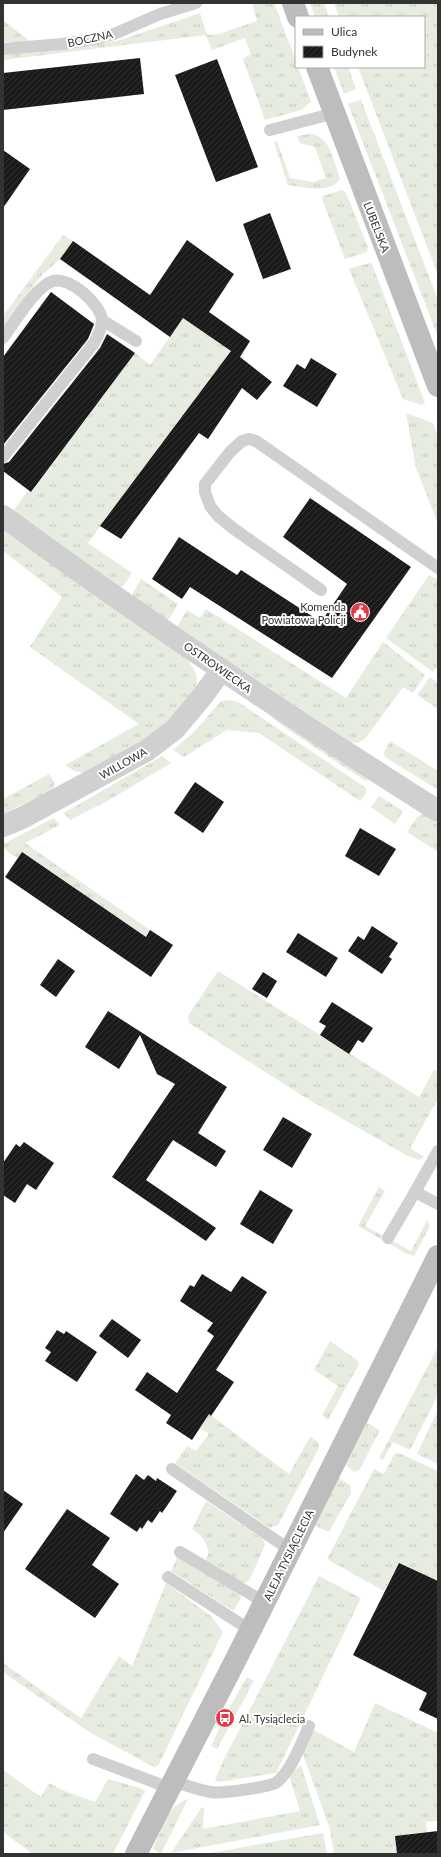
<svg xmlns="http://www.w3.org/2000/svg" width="441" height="1857" font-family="Lato,sans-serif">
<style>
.grass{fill:url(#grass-tufts)}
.building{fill:url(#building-hatch)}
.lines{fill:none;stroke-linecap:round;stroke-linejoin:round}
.lane{stroke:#d0d0d0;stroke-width:12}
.street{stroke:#d0d0d0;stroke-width:22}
.secondary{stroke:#bdbdbd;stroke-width:22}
.labels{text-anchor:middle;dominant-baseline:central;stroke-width:4;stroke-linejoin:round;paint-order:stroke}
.street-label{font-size:11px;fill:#333;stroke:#fff}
.poi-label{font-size:11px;fill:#333;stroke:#fff;text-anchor:end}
</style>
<defs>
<pattern id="grass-tufts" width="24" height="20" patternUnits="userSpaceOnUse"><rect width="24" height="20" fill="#e6ecdf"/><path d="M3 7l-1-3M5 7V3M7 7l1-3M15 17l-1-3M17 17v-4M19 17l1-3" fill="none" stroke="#c6cbc0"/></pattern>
<pattern id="building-hatch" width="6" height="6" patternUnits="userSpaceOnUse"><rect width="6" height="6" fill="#1a1a1a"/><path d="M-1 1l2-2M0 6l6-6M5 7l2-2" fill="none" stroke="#333"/></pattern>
</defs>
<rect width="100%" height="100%" fill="#fff"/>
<g class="grass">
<polygon points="252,3 274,3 296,61 296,67 298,67 311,102 301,110 265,120 243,59 251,54 245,38 212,50 206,35 3,60 3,54 64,49 117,41 200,13 207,35 219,34 257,21"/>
<polygon points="310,3 324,3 329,17 315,17"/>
<polygon points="334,3 438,3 438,275 358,67 424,67 424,17 339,17"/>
<polygon points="3,20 31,42 3,42"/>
<polygon points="334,67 348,67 356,89 344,94"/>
<polygon points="361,100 438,300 438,337 348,104"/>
<path d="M309,134c21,0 25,28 31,45 -9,15 -37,8 -52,6l-14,-43 3,-1 13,37 23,4 13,-4 -11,-31 -15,-4 -3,-7z"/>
<polygon points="342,190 346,193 368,247 367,252 345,259 322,199 323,196"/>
<polygon points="63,235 73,241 60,259 42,275 3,327 3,316"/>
<polygon points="369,263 372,264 425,403 422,405 403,399 349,269"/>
<polygon points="183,318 231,351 88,543 132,573 126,582 121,587 114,586 12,513 28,490 32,492 135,353 150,365"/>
<polygon points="406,413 433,423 438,436 438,524 416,468"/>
<path d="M3,526l174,124c9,8 19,17 20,30 0,8 -4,13 -9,19 -26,35 -67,54 -105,74l-10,-3 -8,-5 74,-41 -109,-77 32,-50 -59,-46z"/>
<polygon points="429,575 438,580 438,665 433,672 386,638"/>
<polygon points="141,579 178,604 169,619 165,620 133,599 133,593"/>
<polygon points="206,609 346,698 383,642 425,675 413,693 403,687 365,739 357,743 351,742 177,627 187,610 200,618"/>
<polygon points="430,677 438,683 438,709 417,695"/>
<polygon points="230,700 238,702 366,788 366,793 360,801 259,733 227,730 184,757 173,750 196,730 221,701"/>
<polygon points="257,705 367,777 367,782 284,727"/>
<polygon points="390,741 438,771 438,790 385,757 384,753"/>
<polygon points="162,756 171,763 109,800 70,820 64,813"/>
<polygon points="49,774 55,783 52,790 3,814 3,799"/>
<polygon points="379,796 403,811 395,824 371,807"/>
<polygon points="423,814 438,824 438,852 407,832 418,816"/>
<path d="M54,818l6,7 -35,18 125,87 -4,7 -124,-84 -4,5c-6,-4 -14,-6 -15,-14z"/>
<polygon points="218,971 419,1097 434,1070 438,1072 438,1099 410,1148 424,1157 419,1160 408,1156 306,1098 189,1023 188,1016"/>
<polygon points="379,1187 385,1191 365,1226 411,1251 427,1220 430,1226 414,1256 407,1254 358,1226"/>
<polygon points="330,1341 357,1360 359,1364 328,1420 322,1415 338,1386 314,1370"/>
<polygon points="438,1347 438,1395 410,1450 393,1442 383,1460 379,1458"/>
<polygon points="438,1410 438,1464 417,1454"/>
<polygon points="209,1414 289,1474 310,1437 318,1442 319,1448 278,1525 270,1528 175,1463 187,1446 196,1451 209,1434 200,1428"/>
<polygon points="367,1423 380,1430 360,1469 354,1472 346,1465"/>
<polygon points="395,1453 401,1454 438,1471 438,1581 399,1563 384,1591 327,1559 374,1469 384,1474"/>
<polygon points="338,1478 350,1485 351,1493 329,1532 317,1527 316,1522"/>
<path d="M206,1501l57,38 2,6 -16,36 -7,2 -37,-22 4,-9c-4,-11 -7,-17 -17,-23z"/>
<polygon points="178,1556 239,1593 241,1598 234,1610 230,1609 171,1571"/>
<polygon points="319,1576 361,1598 276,1773 218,1782 215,1780 223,1761"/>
<polygon points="166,1583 211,1616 223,1632 158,1766 154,1767 91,1733 3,1672 3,1663 81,1718 119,1656 132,1666"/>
<polygon points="247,1677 254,1681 217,1749 211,1746 221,1725 227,1726 232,1714 227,1712"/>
<polygon points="375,1703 438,1733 438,1821 426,1822 427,1832 396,1836 397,1854 334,1854 330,1829 302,1752 312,1729 354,1752"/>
<polygon points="301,1765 320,1825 171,1853 202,1807 204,1808 203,1829 300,1811 289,1775"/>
<polygon points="3,1770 41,1797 49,1783 62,1790 95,1802 108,1779 140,1788 145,1791 113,1854 29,1854 30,1852 3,1832"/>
<path d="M188,1799l-27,55 -8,-5c8,-17 14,-44 35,-50z"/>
<polygon points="323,1833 327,1854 205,1854 322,1833"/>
</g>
<g class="building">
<polygon points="140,58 144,94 3,110 3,73"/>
<polygon points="217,59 258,167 216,182 175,75"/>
<polygon points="3,150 30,169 3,208"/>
<polygon points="270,213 291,269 263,279 243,224"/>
<polygon points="187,240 234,274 209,312 250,341 240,357 272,382 257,400 242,388 208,439 199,433 121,539 100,526 231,351 183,318 170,337 60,259 73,241 150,295"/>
<polygon points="51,292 94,324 93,327 88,339 3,445 3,357"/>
<polygon points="107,334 135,353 31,492 3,471 3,464 9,462 100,348"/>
<polygon points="311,358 337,374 317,407 283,386 297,364 305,369"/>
<polygon points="310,498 411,567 332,678 190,587 182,599 152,579 179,537 237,575 241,570 321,622 347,584 283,537"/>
<polygon points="195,782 224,802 203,833 174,813"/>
<polygon points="360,828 396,849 379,876 345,856"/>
<polygon points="22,852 146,937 150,930 173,945 151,977 5,877"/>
<polygon points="372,926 398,943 389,957 392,959 382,974 348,951 358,936 364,940"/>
<polygon points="298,933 338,958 326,977 286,952"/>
<polygon points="58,959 75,971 56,997 40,985"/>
<polygon points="263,972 277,981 267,998 252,989"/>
<polygon points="332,1002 373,1028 363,1043 358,1040 349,1054 320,1035 326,1026 319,1022"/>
<polygon points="108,1011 227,1087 198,1133 226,1151 216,1167 173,1140 146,1180 216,1228 206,1241 112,1177 175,1084 157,1074 140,1035 119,1069 85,1047"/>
<polygon points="283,1117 312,1134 292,1168 263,1150"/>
<polygon points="24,1142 54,1163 36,1190 27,1184 15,1203 3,1195 3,1163 16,1144 20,1147"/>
<polygon points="260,1190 293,1210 273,1244 240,1224"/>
<polygon points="202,1274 231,1292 242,1276 267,1292 216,1370 234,1382 211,1416 209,1414 192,1440 166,1423 171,1415 135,1390 147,1372 177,1393 214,1336 207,1331 213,1323 180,1301 190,1285 194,1287"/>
<polygon points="112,1319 141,1340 128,1358 99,1336"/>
<polygon points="57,1330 64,1334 66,1331 97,1352 77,1382 45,1361 51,1352 45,1348"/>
<polygon points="136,1474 144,1480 148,1475 156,1481 157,1478 177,1491 162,1513 160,1511 152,1523 148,1520 142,1529 140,1527 137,1532 110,1514"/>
<polygon points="3,1490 23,1504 3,1533"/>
<polygon points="67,1509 110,1538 92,1565 119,1584 95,1618 25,1569"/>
<polygon points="399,1563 438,1581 438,1719 419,1710 427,1693 353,1655"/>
<polygon points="438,1831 438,1854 397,1854 395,1836"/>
</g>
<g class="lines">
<g class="lane">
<polyline points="3,49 62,44 95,39 114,34 160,14 196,3"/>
<polyline points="270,130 335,113"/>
<polyline points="102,320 136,341"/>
<path d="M3,338c11,-15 33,-52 50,-57 16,-5 48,23 49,39 0,8 -4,16 -8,23l-91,114"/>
<polyline points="321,590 234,529 218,516 210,506 205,492 205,484 230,452 242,441 249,439 256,441 438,568"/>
<polyline points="438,1151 415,1192 438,1204"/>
<polyline points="388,1238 415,1192"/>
<polyline points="172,1469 290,1550"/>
<polyline points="180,1552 264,1602"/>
<polyline points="168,1577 250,1630"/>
<polyline points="93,1759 154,1782 169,1789"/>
<path d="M173,1781c12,4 25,9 38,11 10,2 59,-5 66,-10 14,-11 25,-40 32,-56"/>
</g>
<g class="street">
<path d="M3,516c141,104 287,201 435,295"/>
<polyline points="3,826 22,818 146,751 175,729 201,698 221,671"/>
</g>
<g class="secondary">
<polyline points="293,3 298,17"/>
<polyline points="317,67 438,386"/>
<polyline points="136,1854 234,1663 438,1256"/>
</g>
</g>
<defs>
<symbol id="civic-disc" viewBox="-11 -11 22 22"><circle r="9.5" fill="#e63946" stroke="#fff"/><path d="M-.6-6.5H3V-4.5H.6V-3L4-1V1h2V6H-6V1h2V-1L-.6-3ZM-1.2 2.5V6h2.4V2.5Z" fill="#fff"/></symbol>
<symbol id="bus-disc" viewBox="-11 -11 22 22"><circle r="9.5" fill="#e63946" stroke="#fff"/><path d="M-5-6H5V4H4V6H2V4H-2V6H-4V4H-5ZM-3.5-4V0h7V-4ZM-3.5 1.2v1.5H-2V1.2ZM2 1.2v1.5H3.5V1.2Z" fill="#fff"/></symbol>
</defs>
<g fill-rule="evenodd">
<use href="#civic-disc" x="349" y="601" width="22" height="22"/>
<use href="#bus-disc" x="214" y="1707" width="22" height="22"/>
</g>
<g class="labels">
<g class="street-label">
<text transform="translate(90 38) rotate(-12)">BOCZNA</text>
<text transform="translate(377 227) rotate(69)">LUBELSKA</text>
<text transform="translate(218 667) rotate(35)">OSTROWIECKA</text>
<text transform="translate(123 763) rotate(-29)">WILLOWA</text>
<text transform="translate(288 1555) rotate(-64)">ALEJA TYSIĄCLECIA</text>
</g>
<g class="poi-label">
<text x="346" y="606">Komenda<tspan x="346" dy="13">Powiatowa Policji</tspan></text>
<text x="239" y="1718" text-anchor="start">Al. Tysiąclecia</text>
</g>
</g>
<rect width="441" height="1857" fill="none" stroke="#333333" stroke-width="8"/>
<rect x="295" y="16" width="130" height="52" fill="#ffffff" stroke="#adadad"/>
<rect x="303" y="29" width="20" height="6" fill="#bdbdbd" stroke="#adadad"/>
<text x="331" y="36" font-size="12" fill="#333333">Ulica</text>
<rect x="303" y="46" width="20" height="12" fill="url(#building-hatch)" stroke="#adadad"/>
<text x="331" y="56" font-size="12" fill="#333333">Budynek</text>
</svg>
